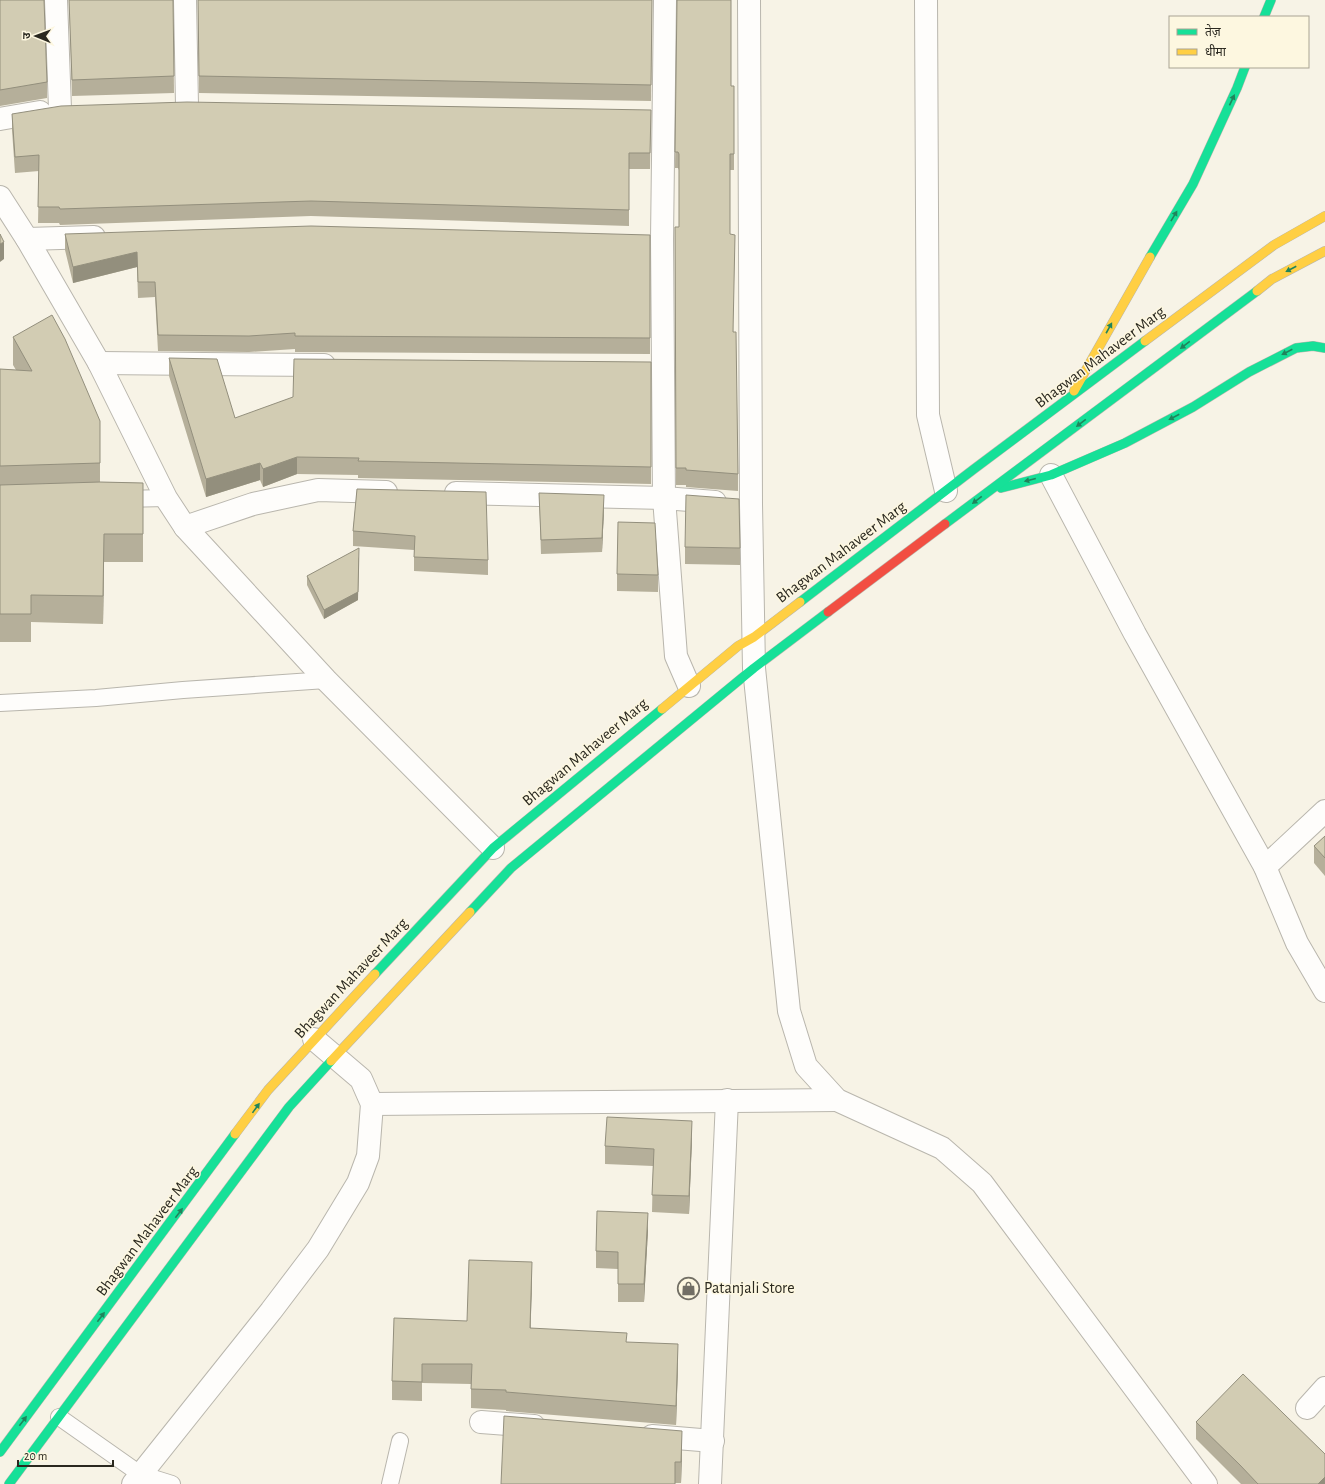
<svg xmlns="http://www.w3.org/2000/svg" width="1325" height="1484" font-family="'Alegreya Sans','Noto Sans Devanagari',sans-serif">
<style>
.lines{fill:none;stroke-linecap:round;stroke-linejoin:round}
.lane-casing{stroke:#b9b6ad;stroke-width:18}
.street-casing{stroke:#b9b6ad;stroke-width:24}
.fast-casing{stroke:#b9b6ad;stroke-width:10}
.slow-casing{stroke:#b9b6ad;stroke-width:10}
.jam-casing{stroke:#b9b6ad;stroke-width:10}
.lane{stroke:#fefdfb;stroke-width:16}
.street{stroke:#fefdfb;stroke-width:22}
.fast{stroke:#16e098;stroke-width:9}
.slow{stroke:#ffcf43;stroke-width:9}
.jam{stroke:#f24e42;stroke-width:9}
.wall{fill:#b5af9a}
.shaded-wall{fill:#938f7d}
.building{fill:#d2ccb3;stroke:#938f7d}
.oneway{fill:#20845c}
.labels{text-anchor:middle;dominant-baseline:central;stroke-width:3;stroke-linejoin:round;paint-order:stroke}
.street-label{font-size:16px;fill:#2a281f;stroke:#fdf7e0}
.poi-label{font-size:16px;fill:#2a281f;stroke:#fdf7e0;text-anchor:start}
</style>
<rect width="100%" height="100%" fill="#f7f3e6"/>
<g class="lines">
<defs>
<g id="lane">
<polyline points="122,499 166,498"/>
<polyline points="0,703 96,698 183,690 326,680"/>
<polyline points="59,1417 140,1474 172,1484"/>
<polyline points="390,1484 400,1441"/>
</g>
<g id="street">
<polyline points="56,0 60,109"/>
<polyline points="185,0 187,105"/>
<polyline points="665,0 662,239 664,498 676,656 689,686"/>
<polyline points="749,0 751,504 754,668 789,1011 806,1066 837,1100 942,1148 982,1183 1206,1484"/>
<polyline points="926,0 928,415 946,491"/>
<polyline points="0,119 40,112"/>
<polyline points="0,197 27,239 99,363 166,498 185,527 326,680 493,848"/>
<polyline points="27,239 94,237"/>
<polyline points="99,363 324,365"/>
<polyline points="1051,475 1135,634 1265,867 1297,943 1325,991"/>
<polyline points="456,493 664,498 715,502"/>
<polyline points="185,527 253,504 318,490 386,492"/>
<polyline points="1265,867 1325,811"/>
<polyline points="372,1104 837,1100"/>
<polyline points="1307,1408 1325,1388"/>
<polyline points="481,1422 534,1426"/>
<polyline points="652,1436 713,1441"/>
<polyline points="133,1484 271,1311 318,1249 358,1183 368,1156 372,1104 361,1079 314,1039"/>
<polyline points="710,1484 727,1100"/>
</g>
<g id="fast">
<polyline points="1264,17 1271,0"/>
<polyline points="1150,257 1193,184 1237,88 1245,67"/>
<polyline points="1001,488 1051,475 1125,443 1193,407 1249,372 1296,348 1313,346 1325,348"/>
<polyline points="945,524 1257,291"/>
<polyline points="800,602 974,469 1145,341"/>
<polyline points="470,912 511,868 754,668 828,612"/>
<polyline points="375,974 493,848 662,709"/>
<polyline points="0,1452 235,1134"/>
<polyline points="9,1484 289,1107 331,1061"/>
</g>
<g id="slow">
<polyline points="1257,291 1272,279 1325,251"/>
<polyline points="1145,341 1274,245 1325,216"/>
<polyline points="1074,391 1150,257"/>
<polyline points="662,709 738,646 754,637 800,602"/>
<polyline points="331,1061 470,912"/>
<polyline points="235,1134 268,1090 375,974"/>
</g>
<polyline id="jam" points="828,612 945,524"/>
</defs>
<use href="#lane" class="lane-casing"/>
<use href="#street" class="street-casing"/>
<use href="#fast" class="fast-casing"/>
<use href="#slow" class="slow-casing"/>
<use href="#jam" class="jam-casing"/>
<use href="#lane" class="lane"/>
<use href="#street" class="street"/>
<use href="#fast" class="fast"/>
<use href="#slow" class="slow"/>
<use href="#jam" class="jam"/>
</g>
<g class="wall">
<polygon points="0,0 47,82 47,98 0,106"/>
<polygon points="69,0 173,0 174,93 72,96"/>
<polygon points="198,0 652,0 651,101 199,93"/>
<polygon points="677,0 731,86 734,86 734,170 730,170 730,234 738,474 738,491 686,487 686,485 676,485 675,227 679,227 679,170 678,168 675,168"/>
<polygon points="651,110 650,169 629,169 629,226 311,216 60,225 59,223 38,223 39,171 15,173 12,130 12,114"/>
<polygon points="65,234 650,235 650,354 295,352 295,349 249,352 158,351 155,297 138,298 137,267 73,283 65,250"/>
<polygon points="13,337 100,421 100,482 143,483 143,562 104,562 103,624 31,622 31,642 0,642 0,369 16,370 13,365"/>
<polygon points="169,358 235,418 651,467 651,484 358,478 358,475 297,474 263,487 260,480 206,497 169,376"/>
<polygon points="357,489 488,560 488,575 414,571 414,550 353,546 353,531"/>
<polygon points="539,493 604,509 602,552 541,554"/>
<polygon points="685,547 740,548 740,565 685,564"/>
<polygon points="617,574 658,575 658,592 617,591"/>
<polygon points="307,576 358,600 324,619 307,585"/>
<polygon points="1325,836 1325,876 1314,863 1314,846"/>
<polygon points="692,1138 689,1214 652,1212 653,1166 605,1164 605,1146"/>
<polygon points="648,1230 644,1302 618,1302 618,1269 596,1268 596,1251"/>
<polygon points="532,1281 530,1328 627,1342 678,1363 676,1425 506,1411 506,1410 471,1408 471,1384 422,1383 422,1401 392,1400 392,1381 467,1321"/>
<polygon points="1196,1422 1325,1484 1241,1484 1196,1439"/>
<polygon points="682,1451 681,1483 501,1484"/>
</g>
<g class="shaded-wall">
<polygon points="4,242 4,259 0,262 0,244"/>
<polygon points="137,252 137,267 73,283 73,267"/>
<polygon points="297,457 297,474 263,487 263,469"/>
<polygon points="260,463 260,480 206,497 206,479"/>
<polygon points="604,495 604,509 602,552 602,538"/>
<polygon points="104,534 104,562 103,624 103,596"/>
<polygon points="359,557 358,600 324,619 324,610"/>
<polygon points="692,1121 692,1138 689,1214 689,1196"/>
<polygon points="648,1213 648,1230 644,1302 644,1284"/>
<polygon points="532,1262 532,1281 530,1348 530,1328"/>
<polygon points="678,1344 678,1363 676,1425 676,1406"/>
<polygon points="682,1431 682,1451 681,1483 681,1462"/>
<polygon points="1325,1477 1325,1484 1318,1484"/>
</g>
<g class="building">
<polygon points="0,0 44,0 47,82 0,90"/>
<polygon points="69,0 173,0 174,76 72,80"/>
<polygon points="198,0 652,0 651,85 199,76"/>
<polygon points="677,0 731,0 731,86 734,86 734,154 730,154 730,234 735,235 733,332 736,332 738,474 686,470 686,468 676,468 675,227 679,227 679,154 678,152 675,152"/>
<polygon points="187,102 651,110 650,153 629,153 629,210 311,201 60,209 59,207 38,207 39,155 15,157 12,114 61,106"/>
<polygon points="311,226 650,235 650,338 295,336 295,333 249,336 158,335 155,282 138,282 137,252 73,267 65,234"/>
<polygon points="0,234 4,242 0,244"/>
<polygon points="52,315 65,339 100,421 100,463 0,466 0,369 32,371 13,337"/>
<polygon points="169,358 217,359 235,418 293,397 294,359 651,362 651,467 358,461 359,458 297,457 263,469 260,463 206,479"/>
<polygon points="100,482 143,483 143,534 104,534 103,596 31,595 31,614 0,614 0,485"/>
<polygon points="357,489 486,492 488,560 414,557 415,536 353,531"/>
<polygon points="539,493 604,495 602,538 541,540"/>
<polygon points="686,495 739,499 740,548 685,547"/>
<polygon points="618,522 655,523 658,575 617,574"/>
<polygon points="359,548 358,592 324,610 307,576"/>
<polygon points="1325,836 1325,858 1314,846"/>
<polygon points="607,1117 692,1121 689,1196 652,1195 654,1149 605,1146"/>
<polygon points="597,1211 648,1213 644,1284 618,1284 618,1252 596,1251"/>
<polygon points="469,1260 532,1262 530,1328 627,1333 626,1342 678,1344 676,1406 506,1392 506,1390 471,1389 472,1364 422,1364 422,1382 392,1381 394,1318 467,1321"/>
<polygon points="1243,1374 1325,1454 1325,1477 1318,1484 1258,1484 1240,1465 1196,1422"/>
<polygon points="504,1416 682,1431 681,1462 675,1462 675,1484 501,1484"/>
</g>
<defs><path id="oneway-solid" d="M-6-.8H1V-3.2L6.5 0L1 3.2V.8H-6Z"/></defs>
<g class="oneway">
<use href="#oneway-solid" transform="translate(1232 100) rotate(-65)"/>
<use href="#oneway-solid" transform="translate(1174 216) rotate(-59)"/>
<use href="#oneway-solid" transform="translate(1291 269) rotate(152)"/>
<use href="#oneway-solid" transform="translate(1109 328) rotate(-61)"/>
<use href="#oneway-solid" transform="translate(1185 345) rotate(143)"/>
<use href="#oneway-solid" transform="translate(1287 352) rotate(153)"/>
<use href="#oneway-solid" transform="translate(1174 417) rotate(152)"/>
<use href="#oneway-solid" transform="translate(1081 423) rotate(143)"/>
<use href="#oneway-solid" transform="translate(1030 480) rotate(166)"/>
<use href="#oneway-solid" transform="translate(977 500) rotate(143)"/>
<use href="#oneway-solid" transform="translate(256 1108) rotate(-54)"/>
<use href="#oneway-solid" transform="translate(179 1213) rotate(-53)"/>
<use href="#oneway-solid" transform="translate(101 1317) rotate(-53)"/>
<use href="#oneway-solid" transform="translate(23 1421) rotate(-53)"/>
</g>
<defs>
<symbol id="shop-ring" viewBox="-11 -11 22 22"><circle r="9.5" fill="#fdf7e0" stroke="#726f65" stroke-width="1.5"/><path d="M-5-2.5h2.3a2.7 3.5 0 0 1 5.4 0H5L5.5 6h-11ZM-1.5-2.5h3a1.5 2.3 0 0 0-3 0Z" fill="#726f65"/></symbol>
</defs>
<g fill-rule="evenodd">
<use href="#shop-ring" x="676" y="1276" width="25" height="25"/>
</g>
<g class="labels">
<g class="street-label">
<text transform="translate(1100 357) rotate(-37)">Bhagwan Mahaveer Marg</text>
<text transform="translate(841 552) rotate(-37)">Bhagwan Mahaveer Marg</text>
<text transform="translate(585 752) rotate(-40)">Bhagwan Mahaveer Marg</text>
<text transform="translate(351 978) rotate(-47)">Bhagwan Mahaveer Marg</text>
<text transform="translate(147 1231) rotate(-53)">Bhagwan Mahaveer Marg</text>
</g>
<g class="poi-label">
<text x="704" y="1288">Patanjali Store</text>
</g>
</g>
<rect x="1169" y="16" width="140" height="52" fill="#fdf7e0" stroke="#a9a493"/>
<rect x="1177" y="29" width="20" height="6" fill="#16e098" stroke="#a9a493"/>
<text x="1205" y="36" font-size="12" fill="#2a281f">तेज़</text>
<rect x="1177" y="49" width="20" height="6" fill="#ffcf43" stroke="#a9a493"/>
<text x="1205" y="56" font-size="12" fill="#2a281f">धीमा</text>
<g transform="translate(36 36) rotate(271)" stroke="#fdf7e0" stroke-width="3" paint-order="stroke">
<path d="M0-3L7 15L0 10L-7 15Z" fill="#2a281f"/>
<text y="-6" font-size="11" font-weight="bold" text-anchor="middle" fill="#2a281f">उ</text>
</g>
<path d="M18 1460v6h95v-6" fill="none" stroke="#2a281f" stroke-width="2"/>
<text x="24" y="1460" font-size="12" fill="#2a281f" stroke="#fdf7e0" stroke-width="3" paint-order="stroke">20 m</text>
</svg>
